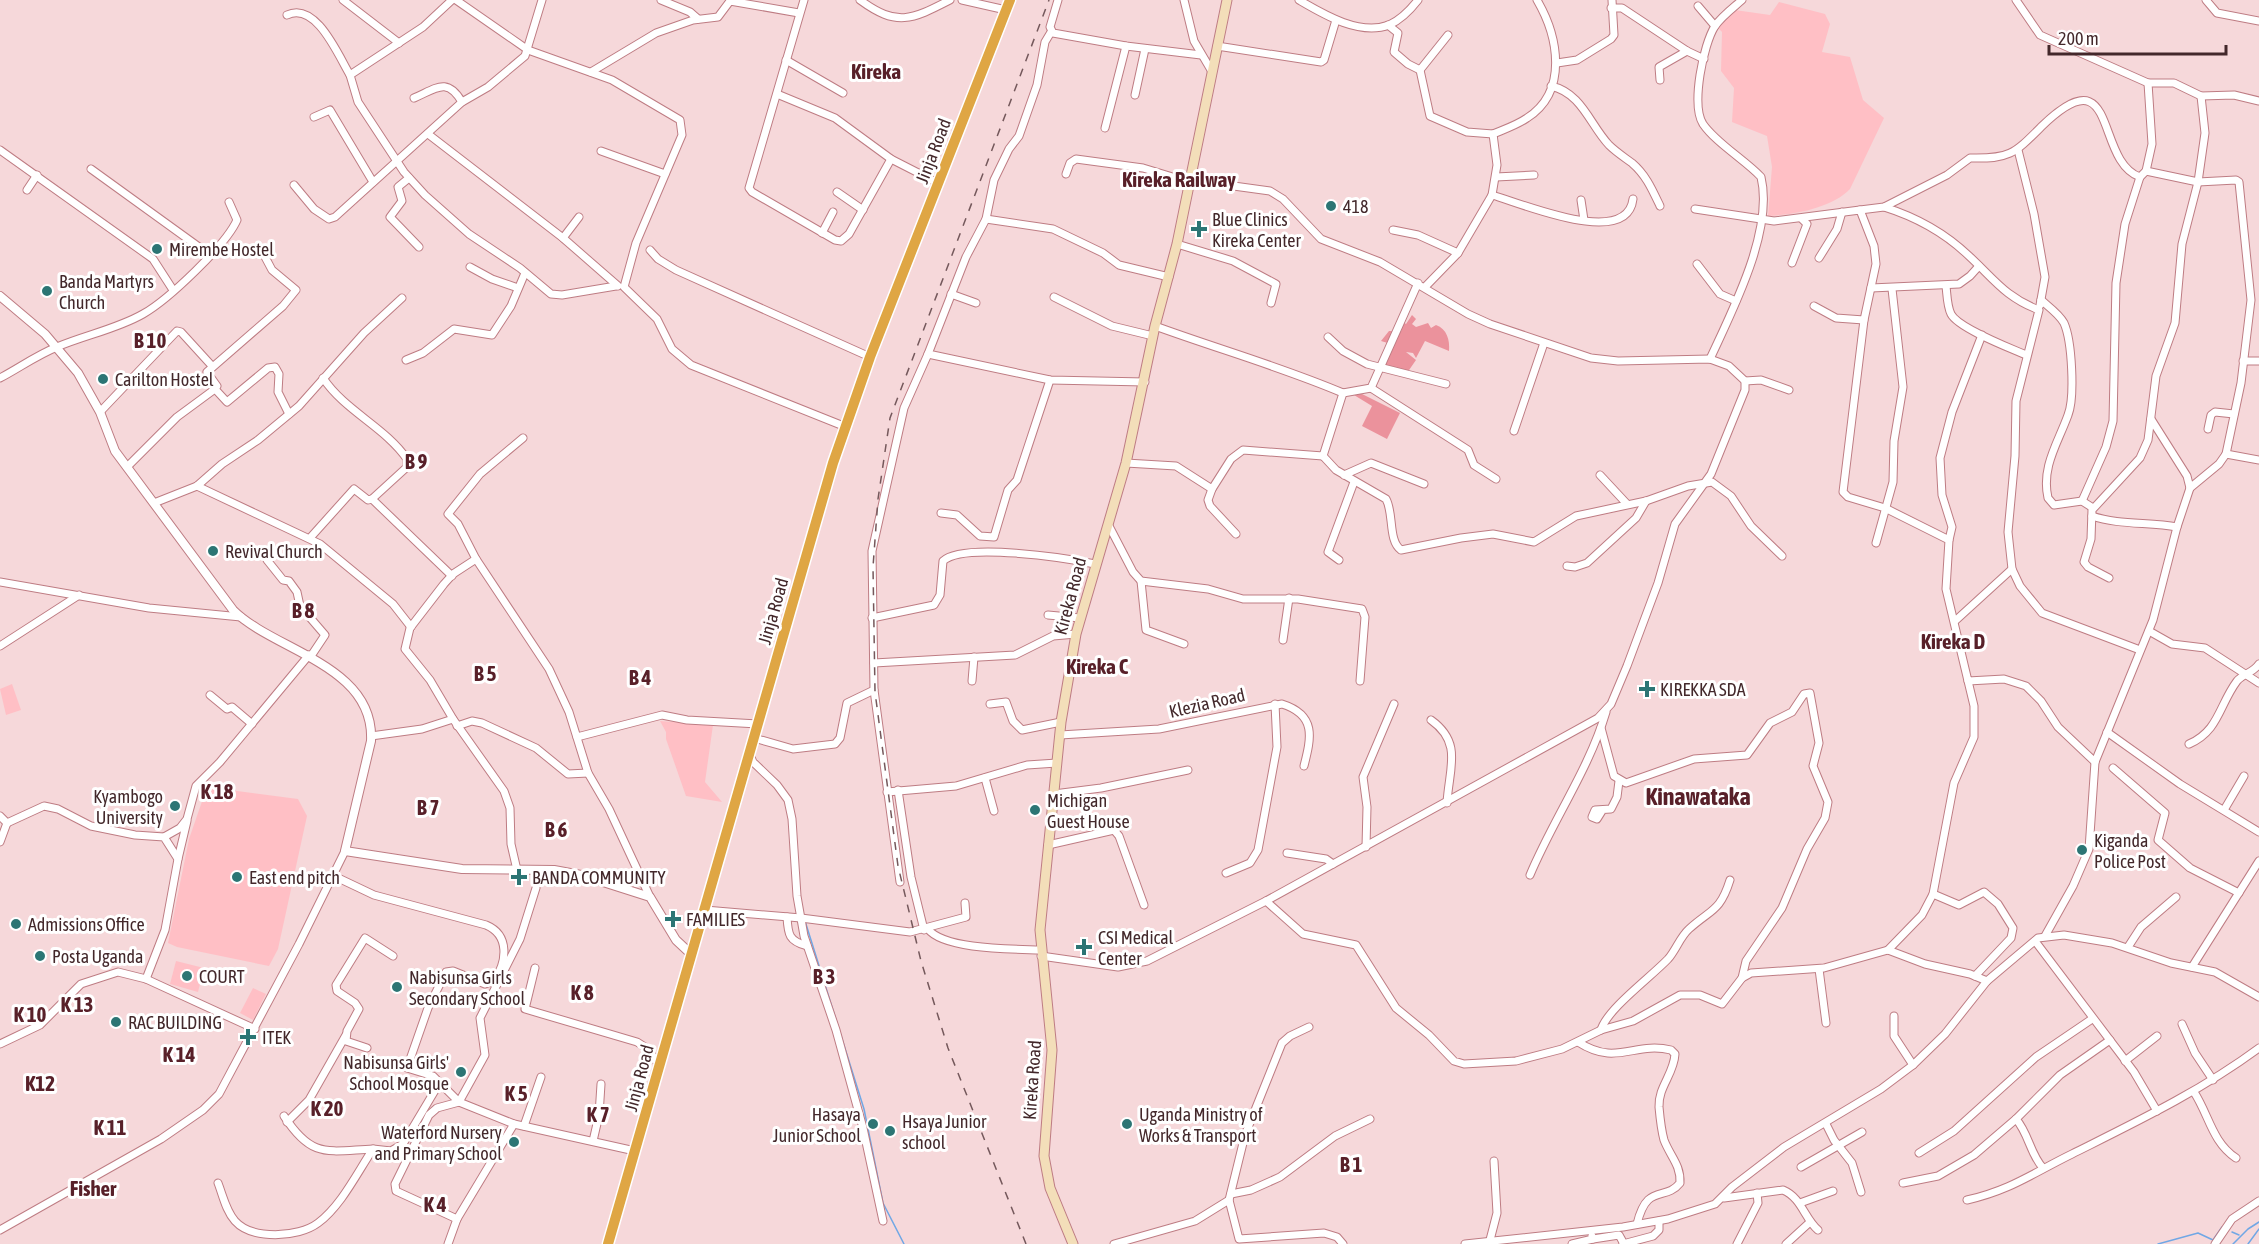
<svg xmlns="http://www.w3.org/2000/svg" width="2259" height="1244" font-family="'Asap Condensed',sans-serif">
<style>
.green{fill:#ffbfc5}
.forest{fill:#eb929c}
.lines{fill:none;stroke-linecap:round;stroke-linejoin:round}
.stream{stroke:#70a7e5;stroke-width:1.5}
.minor-casing{stroke:#be7c83;stroke-width:9}
.tertiary-casing{stroke:#be7c83;stroke-width:10}
.secondary-casing{stroke:#be7c83;stroke-width:11}
.trunk-casing{stroke:#fff;stroke-width:13}
.minor{stroke:#fff;stroke-width:7}
.tertiary{stroke:#fff;stroke-width:8}
.secondary{stroke:#f3deb9;stroke-width:9}
.trunk{stroke:#dfa644;stroke-width:10}
.rail{stroke:#74585b;stroke-width:1.5;stroke-dasharray:8 8;stroke-linecap:butt}
.poi-dot{fill:#2c7574;stroke:#fff;stroke-width:2}
.labels{text-anchor:middle;dominant-baseline:central;stroke-width:6;stroke-linejoin:round;paint-order:stroke}
.street-label{font-size:18px;fill:#43282b;stroke:#fff}
.poi-label{font-size:18px;fill:#43282b;stroke:#fff;text-anchor:start}
.quarter-label{font-size:21px;font-weight:bold;fill:#582029;stroke:#fff}
.district-label{font-size:24px;font-weight:bold;fill:#582029;stroke:#fff}
</style>
<rect width="100%" height="100%" fill="#f6d8da"/>
<g class="green">
<path d="M1779,2l46,12 5,10 -8,28 28,5 13,43 21,18 -34,71c-18,19 -57,26 -82,27l4,-49 -5,-31 -35,-14 2,-34 -13,-17 1,-39 -4,-4 17,-18 35,5z"/>
<polygon points="12,684 21,710 6,715 0,689"/>
<polygon points="660,721 713,725 705,782 722,802 686,796 666,739 666,732"/>
<polygon points="207,787 298,799 307,816 278,949 269,966 177,947 168,943 189,839"/>
<polygon points="176,961 204,968 198,992 170,984"/>
<polygon points="253,988 266,994 253,1020 240,1013"/>
</g>
<g class="forest">
<path d="M1412,315l4,4 -4,5 4,3 12,-4 3,5 5,-3c11,4 14,15 13,26l-24,-10 -9,17 -3,-5 -7,-1 10,8 -9,13 -23,-6 7,-23 -10,-3 8,-10h13l-7,-5 4,-7 7,5z"/>
<polygon points="1356,391 1400,413 1387,439 1362,426 1372,406 1354,395"/>
</g>
<g class="lines">
<g class="stream">
<polyline points="805,921 864,1109 883,1203 904,1244"/>
<polyline points="2232,1232 2239,1235"/>
<polyline points="2158,1244 2198,1233 2213,1240 2222,1227"/>
<polyline points="2233,1244 2248,1229 2259,1222"/>
<polyline points="2248,1244 2259,1229"/>
</g>
<defs>
<g id="minor">
<polyline points="343,0 399,43"/>
<polyline points="452,0 423,27 350,75 358,102 404,172 425,195 469,234 520,268 551,294 562,295 616,286"/>
<polyline points="456,0 528,50 612,80 680,120 682,135 636,243 624,287 657,319 672,349 691,365 846,427"/>
<polyline points="661,0 690,12 698,19"/>
<polyline points="804,0 749,188 752,192 835,240 841,241 849,234 891,159"/>
<path d="M860,0c37,27 51,20 90,0"/>
<polyline points="962,0 1006,10"/>
<polyline points="1058,0 1050,27 1053,33 1126,46 1201,55"/>
<polyline points="1184,0 1194,41 1211,70"/>
<path d="M1299,0c24,14 60,36 90,25 11,-5 22,-16 29,-25"/>
<polyline points="2016,0 2040,35 2148,83 2174,83 2201,96 2234,95 2259,101"/>
<polyline points="2206,0 2217,13 2259,21"/>
<polyline points="1698,6 1715,26"/>
<polyline points="1611,8 1622,8 1687,51 1704,59"/>
<path d="M287,15c29,-14 51,40 63,60"/>
<polyline points="1388,25 1398,33 1394,52 1408,64 1420,70 1448,35"/>
<polyline points="1051,32 1045,42 1037,85 1019,136 1009,149 994,180 986,219 966,257 928,354 1050,380 1145,382"/>
<polyline points="1217,46 1321,62 1324,60 1336,20"/>
<polyline points="786,60 843,93"/>
<polyline points="1557,63 1577,60 1611,39 1614,35 1612,0"/>
<polyline points="1420,70 1430,116 1467,132 1493,134"/>
<polyline points="591,72 656,33 693,20 718,17 730,1 799,13"/>
<polyline points="1660,80 1659,67 1687,51"/>
<path d="M1551,86c31,7 39,39 58,59 7,7 15,12 23,18 14,12 20,26 28,43"/>
<polyline points="777,94 835,118 891,159 938,183"/>
<polyline points="1135,95 1145,49"/>
<path d="M414,98c23,-10 33,-21 48,4"/>
<polyline points="314,117 330,110 373,182"/>
<polyline points="1105,128 1126,46"/>
<polyline points="428,134 563,238 618,286"/>
<polyline points="0,150 153,259 173,290"/>
<polyline points="2018,150 2034,214 2045,277 2040,305"/>
<polyline points="601,151 665,174"/>
<polyline points="91,169 210,255"/>
<polyline points="2146,171 2198,182 2236,180 2239,182 2251,300 2241,383 2226,454"/>
<polyline points="1066,174 1070,163 1076,159 1143,168 1189,182"/>
<polyline points="1496,177 1534,175"/>
<polyline points="409,178 398,187 402,201 390,217 419,247"/>
<polyline points="294,185 314,209 329,219 335,217 462,102 488,87 525,56 542,0"/>
<polyline points="27,190 37,175"/>
<polyline points="837,192 863,210"/>
<path d="M1492,195l5,-30 -4,-31c12,-5 24,-9 34,-16 42,-27 31,-82 10,-118"/>
<polyline points="1581,200 1584,220"/>
<path d="M1884,207c32,10 61,26 85,49 25,23 36,41 70,54l-23,91 -1,55 -7,76 4,37 8,17 22,27 98,37"/>
<polyline points="1695,209 1774,221 1860,210 1874,246 1876,264 1864,320 1843,492 1848,497 1885,508 1949,540 1946,589 1968,681 2004,679 2026,686 2041,701 2058,727 2095,762"/>
<path d="M1860,210l24,-3 63,-32 23,-17c40,1 44,-4 72,-32 77,-74 52,35 98,51"/>
<polyline points="986,219 1053,229 1103,253 1119,265 1169,277"/>
<polyline points="1393,230 1418,235 1458,253"/>
<polyline points="822,233 833,212"/>
<polyline points="563,238 579,217"/>
<polyline points="1177,244 1233,261 1276,284 1271,303"/>
<polyline points="650,250 658,259 676,270 870,357"/>
<polyline points="264,255 272,270 296,290 283,306 207,372 217,386 215,389 227,402 268,368 275,367 279,374 278,392 289,414"/>
<polyline points="1819,258 1837,229 1842,212"/>
<polyline points="1792,263 1807,224 1802,219"/>
<polyline points="1697,264 1720,294 1736,301"/>
<polyline points="470,267 492,279 518,288"/>
<path d="M1946,286c1,8 1,20 5,28 7,14 59,34 75,41"/>
<path d="M1425,287l33,-34 34,-58c29,8 135,54 141,4"/>
<polyline points="1871,288 1959,284 1970,276 1979,266"/>
<polyline points="951,294 976,303"/>
<polyline points="1054,297 1112,326 1153,336"/>
<path d="M2041,300c8,7 18,14 23,23 8,18 11,74 4,92 -10,28 -27,52 -20,83l6,7 28,-4 11,7"/>
<polyline points="1814,306 1836,318 1864,320"/>
<polyline points="1328,337 1343,351 1367,364 1446,384"/>
<path d="M1710,359c22,-48 64,-128 51,-182 -16,-17 -45,-34 -58,-53 -12,-19 0,-79 12,-98 7,-10 18,-18 27,-26"/>
<polyline points="406,360 423,353 454,329 492,335 511,306 525,273"/>
<polyline points="2243,361 2259,361"/>
<path d="M0,378c19,-10 37,-23 57,-31 28,-12 60,-18 86,-33 25,-14 83,-69 94,-94l-8,-18"/>
<path d="M323,378c22,33 62,49 84,81v8l-35,32"/>
<polyline points="1745,381 1761,380 1789,390"/>
<polyline points="1371,388 1468,450 1474,465 1496,479"/>
<polyline points="1343,393 1371,388 1418,283"/>
<polyline points="100,412 177,331 181,332 212,366"/>
<polyline points="2208,429 2211,415 2215,412 2234,414"/>
<polyline points="1514,431 1544,343"/>
<polyline points="523,438 480,474 448,514 458,524 476,559 549,669 569,712 588,773 609,809 650,897"/>
<path d="M1323,456l13,14 50,29c8,14 2,42 15,51l60,-12 32,-4 41,8 42,-26 70,-15 42,-15 24,-4 19,14 20,30 31,30"/>
<path d="M1126,463l50,3 36,23 19,-30 12,-9 80,6 20,-63c-61,-26 -125,-44 -188,-67"/>
<polyline points="127,467 177,417 215,389"/>
<polyline points="1344,475 1371,463 1424,484"/>
<polyline points="1600,475 1627,504"/>
<polyline points="197,486 320,544 393,604 411,627"/>
<polyline points="2190,488 2219,464 2226,454 2259,460"/>
<polyline points="1212,489 1208,500 1210,506 1236,534"/>
<polyline points="2082,501 2106,447 2113,421 2116,283 2125,224 2140,177 2146,171 2152,144 2148,83"/>
<polyline points="154,503 197,486 222,464 258,440 299,406 364,333 402,298"/>
<polyline points="941,513 957,515 980,536 994,537 1008,490 1017,480 1050,380"/>
<path d="M2092,516c26,9 57,6 85,11"/>
<polyline points="1108,524 1133,572 1141,581 1208,589 1243,599 1298,599 1362,609 1365,617 1360,681"/>
<polyline points="310,538 354,489 368,500 372,499 452,576"/>
<polyline points="1949,540 1952,527 1942,495 1940,458 1952,412 1982,335"/>
<polyline points="1876,543 1893,482 1894,441 1903,387 1892,289"/>
<polyline points="476,559 453,574 444,584 410,628 405,649 430,680 453,719 504,791 510,808 511,844 517,870"/>
<polyline points="267,560 283,580 289,581 297,592 300,606 325,635 311,656"/>
<polyline points="1339,560 1328,552 1354,482"/>
<polyline points="1567,566 1575,567 1587,563 1636,518 1646,501"/>
<polyline points="2109,578 2088,567 2084,562 2091,539 2092,510 2140,458 2148,440 2156,376 2175,323 2182,244 2198,182 2205,133 2201,96"/>
<polyline points="1141,581 1146,630 1184,644"/>
<polyline points="0,582 149,608 241,617"/>
<polyline points="1048,615 1080,618"/>
<path d="M872,618l62,-13 6,-10 3,-34c20,-19 124,-3 152,3"/>
<polyline points="1955,621 2012,569"/>
<polyline points="2149,631 2172,644 2205,648 2259,683"/>
<polyline points="1283,640 1289,598"/>
<polyline points="0,646 79,595"/>
<polyline points="874,663 1015,655 1053,636 1076,634"/>
<polyline points="972,681 974,657"/>
<polyline points="874,690 900,882"/>
<polyline points="210,695 227,709 232,707 252,724"/>
<polyline points="990,704 1006,702 1013,721 1022,730 1061,722"/>
<path d="M1431,720c32,23 18,48 16,83"/>
<polyline points="457,726 472,721 482,723 536,748 568,774 588,773"/>
<polyline points="1601,728 1614,776 1626,783 1694,759 1747,755 1770,723 1792,712 1804,694 1810,693 1819,743 1813,766 1828,802 1825,818 1807,849 1782,908 1746,961 1742,978"/>
<polyline points="2107,732 2180,784 2259,832"/>
<path d="M1060,735l99,-6 123,-25c35,11 29,34 22,62"/>
<polyline points="371,736 422,729 453,719"/>
<polyline points="577,737 662,715 687,720 758,724"/>
<polyline points="754,738 793,749 835,744 840,738 847,703 874,690 872,551 904,408 928,354"/>
<path d="M2189,744c30,-13 30,-39 48,-63 7,-8 16,-8 22,-17"/>
<polyline points="749,753 753,762 777,785 788,800 792,819 797,896 804,936 836,1030 863,1128 883,1221"/>
<polyline points="2113,768 2165,813 2158,840 2190,868 2239,893"/>
<polyline points="985,778 994,811"/>
<polyline points="898,790 911,877 924,930"/>
<polyline points="887,792 956,786 1027,765 1057,763"/>
<polyline points="1054,794 1101,788 1188,770"/>
<polyline points="2224,810 2244,776"/>
<polyline points="1602,811 1597,819 1592,817 1595,810 1611,809 1617,797 1619,781"/>
<polyline points="0,816 7,823"/>
<polyline points="7,823 44,806 58,809 91,826 135,835 164,837 178,859 165,930 146,979"/>
<polyline points="164,837 180,828 187,819 196,786 220,762 309,655"/>
<polyline points="0,842 7,823"/>
<polyline points="1048,845 1114,830 1119,836 1144,905"/>
<polyline points="1366,847 1367,807 1363,777 1394,704"/>
<polyline points="1287,853 1326,859 1333,864"/>
<polyline points="178,859 187,821"/>
<polyline points="1226,873 1250,863 1258,850 1277,747 1275,704"/>
<path d="M1530,875c23,-55 59,-106 76,-163"/>
<path d="M334,876l40,19 112,30c24,10 21,37 8,56l-9,3 -32,-13 -7,1 -18,36 -21,60 26,8 26,26 55,22 121,27"/>
<polyline points="1933,894 1959,905 1984,892 1998,904 2013,928 2011,938 1975,976"/>
<polyline points="1266,901 1303,934 1356,945 1396,1008 1429,1035 1454,1061 1464,1064 1516,1061 1562,1049 1601,1030 1633,1021 1680,995 1700,995 1722,1004 1742,978 1751,973 1824,968 1888,950 1925,964 1970,974 1987,981 2038,938 2064,935 2112,943 2171,963 2215,972 2259,997"/>
<polyline points="705,910 801,918 910,932 966,917 965,903"/>
<path d="M787,917c1,18 2,24 20,29"/>
<path d="M928,929c16,21 87,20 112,21"/>
<polyline points="2045,936 2073,886 2089,849 2095,762 2153,620 2177,527 2190,488 2187,476 2151,419"/>
<polyline points="2035,941 2134,1072 2157,1111"/>
<polyline points="2128,947 2141,927 2176,897"/>
<polyline points="1888,950 1922,915 1933,894 1954,783 1974,737 1974,706 1968,681"/>
<polyline points="1041,956 1118,967 1147,961 1266,901 1598,718 1611,704 1627,666 1658,583 1675,524 1711,474 1745,390 1745,381 1729,366 1710,359 1618,361 1591,358 1490,324 1468,314 1380,262 1321,239 1283,199 1270,191 1190,180"/>
<polyline points="2192,967 2259,861"/>
<polyline points="535,968 525,1009 637,1042 648,1049 659,1065"/>
<polyline points="1819,969 1826,1023"/>
<polyline points="1894,1016 1894,1036 1913,1065"/>
<polyline points="2182,1024 2195,1053 2213,1080"/>
<polyline points="1309,1027 1290,1036 1282,1043 1245,1135 1229,1200 1239,1239 1324,1233 1337,1237 1343,1244"/>
<path d="M1601,1030c6,-21 50,-53 67,-71 8,-9 12,-22 21,-30 22,-20 31,-17 41,-49"/>
<path d="M1578,1042c39,25 56,-1 93,8l4,4c-1,20 -17,33 -16,53 1,11 2,22 5,33 6,16 17,25 16,43 -15,19 -33,-1 -43,41"/>
<polyline points="0,1044 40,1025 81,984 118,972 146,979 255,1029"/>
<polyline points="367,1048 346,1041 347,1031 359,1009 355,1003 337,991 336,985 365,938 393,956"/>
<polyline points="2125,1061 2157,1036"/>
<path d="M2194,1092c15,23 18,50 42,66"/>
<path d="M284,1116c28,43 43,35 89,33"/>
<path d="M2016,1119c13,15 14,35 27,49"/>
<polyline points="287,1122 309,1100 346,1035"/>
<polyline points="1826,1124 1834,1140 1852,1163 1861,1192"/>
<polyline points="524,1126 541,1077"/>
<polyline points="593,1141 599,1115 601,1084"/>
<polyline points="1919,1153 1954,1131 2036,1057 2092,1019"/>
<polyline points="1801,1167 1862,1132"/>
<path d="M218,1183c5,13 8,28 17,38 17,19 63,17 83,2 23,-17 39,-50 55,-74l18,2 12,-7 37,-62"/>
<polyline points="1903,1183 1938,1176 1974,1155 2016,1119 2060,1075 2110,1040"/>
<polyline points="1231,1194 1251,1190 1280,1177 1335,1136 1370,1119"/>
<path d="M1724,1198l59,-8c19,8 21,28 35,40"/>
<path d="M1967,1200c44,-10 66,-27 105,-46 64,-32 129,-63 187,-106"/>
<polyline points="1800,1203 1833,1191"/>
<polyline points="457,1219 396,1191 395,1184 429,1115 437,1108 459,1102 485,1055 480,1018 520,939 536,888"/>
<polyline points="0,1230 161,1139 203,1110 219,1094 299,944 345,851"/>
<polyline points="1593,1239 1619,1235 1624,1244"/>
<polyline points="1490,1240 1497,1213 1494,1161"/>
<polyline points="448,1244 457,1219 514,1124"/>
<polyline points="1114,1244 1195,1221 1229,1200"/>
<polyline points="1465,1244 1623,1227 1668,1219 1715,1204 1732,1187 1784,1147 1881,1089 1913,1065 1945,1034 1987,981"/>
<polyline points="1572,1244 1593,1239 1592,1236"/>
<polyline points="1623,1244 1653,1236 1659,1230 1659,1221"/>
<polyline points="1737,1244 1758,1203 1757,1193"/>
<polyline points="1786,1244 1809,1223"/>
<polyline points="2215,1244 2232,1219 2259,1201"/>
</g>
<path id="tertiary" d="M0,296l45,38 33,39 22,39 15,39 118,159c41,41 142,55 138,131l-26,110 117,18 92,1 27,5 69,22 26,43 16,15"/>
<polyline id="secondary" points="1073,1244 1050,1188 1044,1156 1052,1050 1040,930 1061,722 1076,634 1126,463 1155,326 1177,244 1227,0"/>
<polyline id="trunk" points="608,1244 833,463 870,357 1010,0"/>
</defs>
<use href="#minor" class="minor-casing"/>
<use href="#tertiary" class="tertiary-casing"/>
<use href="#secondary" class="secondary-casing"/>
<use href="#trunk" class="trunk-casing"/>
<use href="#minor" class="minor"/>
<use href="#tertiary" class="tertiary"/>
<use href="#secondary" class="secondary"/>
<use href="#trunk" class="trunk"/>
<polyline class="rail" points="1026,1244 948,1048 921,961 898,866 875,692 873,567 878,499 890,418 1049,0"/>
</g>
<g class="poi-dot">
<circle cx="1331" cy="206" r="6"/>
<path d="M1196 220h6v6h6v6h-6v6h-6v-6h-6v-6h6z"/>
<circle cx="157" cy="249" r="6"/>
<circle cx="47" cy="291" r="6"/>
<circle cx="103" cy="379" r="6"/>
<circle cx="213" cy="551" r="6"/>
<path d="M1644 680h6v6h6v6h-6v6h-6v-6h-6v-6h6z"/>
<circle cx="175" cy="806" r="6"/>
<circle cx="1035" cy="810" r="6"/>
<circle cx="2082" cy="850" r="6"/>
<circle cx="237" cy="877" r="6"/>
<path d="M516 868h6v6h6v6h-6v6h-6v-6h-6v-6h6z"/>
<path d="M670 910h6v6h6v6h-6v6h-6v-6h-6v-6h6z"/>
<circle cx="16" cy="924" r="6"/>
<path d="M1081 938h6v6h6v6h-6v6h-6v-6h-6v-6h6z"/>
<circle cx="40" cy="956" r="6"/>
<circle cx="187" cy="976" r="6"/>
<circle cx="397" cy="987" r="6"/>
<circle cx="116" cy="1022" r="6"/>
<path d="M245 1028h6v6h6v6h-6v6h-6v-6h-6v-6h6z"/>
<circle cx="461" cy="1072" r="6"/>
<circle cx="873" cy="1124" r="6"/>
<circle cx="1127" cy="1124" r="6"/>
<circle cx="890" cy="1131" r="6"/>
<circle cx="514" cy="1142" r="6"/>
</g>
<g class="labels">
<g class="street-label">
<text transform="translate(933 151) rotate(-69)">Jinja Road</text>
<text transform="translate(1070 596) rotate(-75)">Kireka Road</text>
<text transform="translate(773 611) rotate(-74)">Jinja Road</text>
<text transform="translate(1207 703) rotate(-13)">Klezia Road</text>
<text transform="translate(639 1078) rotate(-75)">Jinja Road</text>
<text transform="translate(1032 1080) rotate(-86)">Kireka Road</text>
</g>
<g class="poi-label">
<text x="1343" y="206">418</text>
<text x="1212" y="219">Blue Clinics<tspan x="1212" dy="21">Kireka Center</tspan></text>
<text x="169" y="249">Mirembe Hostel</text>
<text x="59" y="281">Banda Martyrs<tspan x="59" dy="21">Church</tspan></text>
<text x="115" y="379">Carilton Hostel</text>
<text x="225" y="551">Revival Church</text>
<text x="1660" y="689">KIREKKA SDA</text>
<text x="163" y="796" text-anchor="end">Kyambogo<tspan x="163" dy="21">University</tspan></text>
<text x="1047" y="800">Michigan<tspan x="1047" dy="21">Guest House</tspan></text>
<text x="2094" y="840">Kiganda<tspan x="2094" dy="21">Police Post</tspan></text>
<text x="249" y="877">East end pitch</text>
<text x="532" y="877">BANDA COMMUNITY</text>
<text x="686" y="919">FAMILIES</text>
<text x="28" y="924">Admissions Office</text>
<text x="1098" y="937">CSI Medical<tspan x="1098" dy="21">Center</tspan></text>
<text x="52" y="956">Posta Uganda</text>
<text x="199" y="976">COURT</text>
<text x="409" y="977">Nabisunsa Girls<tspan x="409" dy="21">Secondary School</tspan></text>
<text x="128" y="1022">RAC BUILDING</text>
<text x="262" y="1037">ITEK</text>
<text x="449" y="1062" text-anchor="end">Nabisunsa Girls'<tspan x="449" dy="21">School Mosque</tspan></text>
<text x="861" y="1114" text-anchor="end">Hasaya<tspan x="861" dy="21">Junior School</tspan></text>
<text x="1139" y="1114">Uganda Ministry of<tspan x="1139" dy="21">Works &amp; Transport</tspan></text>
<text x="902" y="1121">Hsaya Junior<tspan x="902" dy="21">school</tspan></text>
<text x="502" y="1132" text-anchor="end">Waterford Nursery<tspan x="502" dy="21">and Primary School</tspan></text>
</g>
<g class="quarter-label">
<text x="876" y="71">Kireka</text>
<text x="1179" y="179">Kireka Railway</text>
<text x="150" y="340">B 10</text>
<text x="416" y="461">B 9</text>
<text x="303" y="610">B 8</text>
<text x="1953" y="641">Kireka D</text>
<text x="1097" y="666">Kireka C</text>
<text x="485" y="673">B 5</text>
<text x="640" y="677">B 4</text>
<text x="217" y="791">K 18</text>
<text x="428" y="807">B 7</text>
<text x="556" y="829">B 6</text>
<text x="824" y="976">B 3</text>
<text x="582" y="992">K 8</text>
<text x="77" y="1004">K 13</text>
<text x="30" y="1014">K 10</text>
<text x="179" y="1054">K 14</text>
<text x="40" y="1083">K12</text>
<text x="516" y="1093">K 5</text>
<text x="327" y="1108">K 20</text>
<text x="598" y="1114">K 7</text>
<text x="110" y="1127">K 11</text>
<text x="1351" y="1164">B 1</text>
<text x="93" y="1188">Fisher</text>
<text x="435" y="1204">K 4</text>
</g>
<g class="district-label">
<text x="1698" y="796">Kinawataka</text>
</g>
</g>
<path d="M2049 45v9h177v-9" fill="none" stroke="#43282b" stroke-width="3"/>
<text x="2058" y="45" font-size="18" fill="#43282b" stroke="#ffffff" stroke-width="4.5" paint-order="stroke">200 m</text>
</svg>
